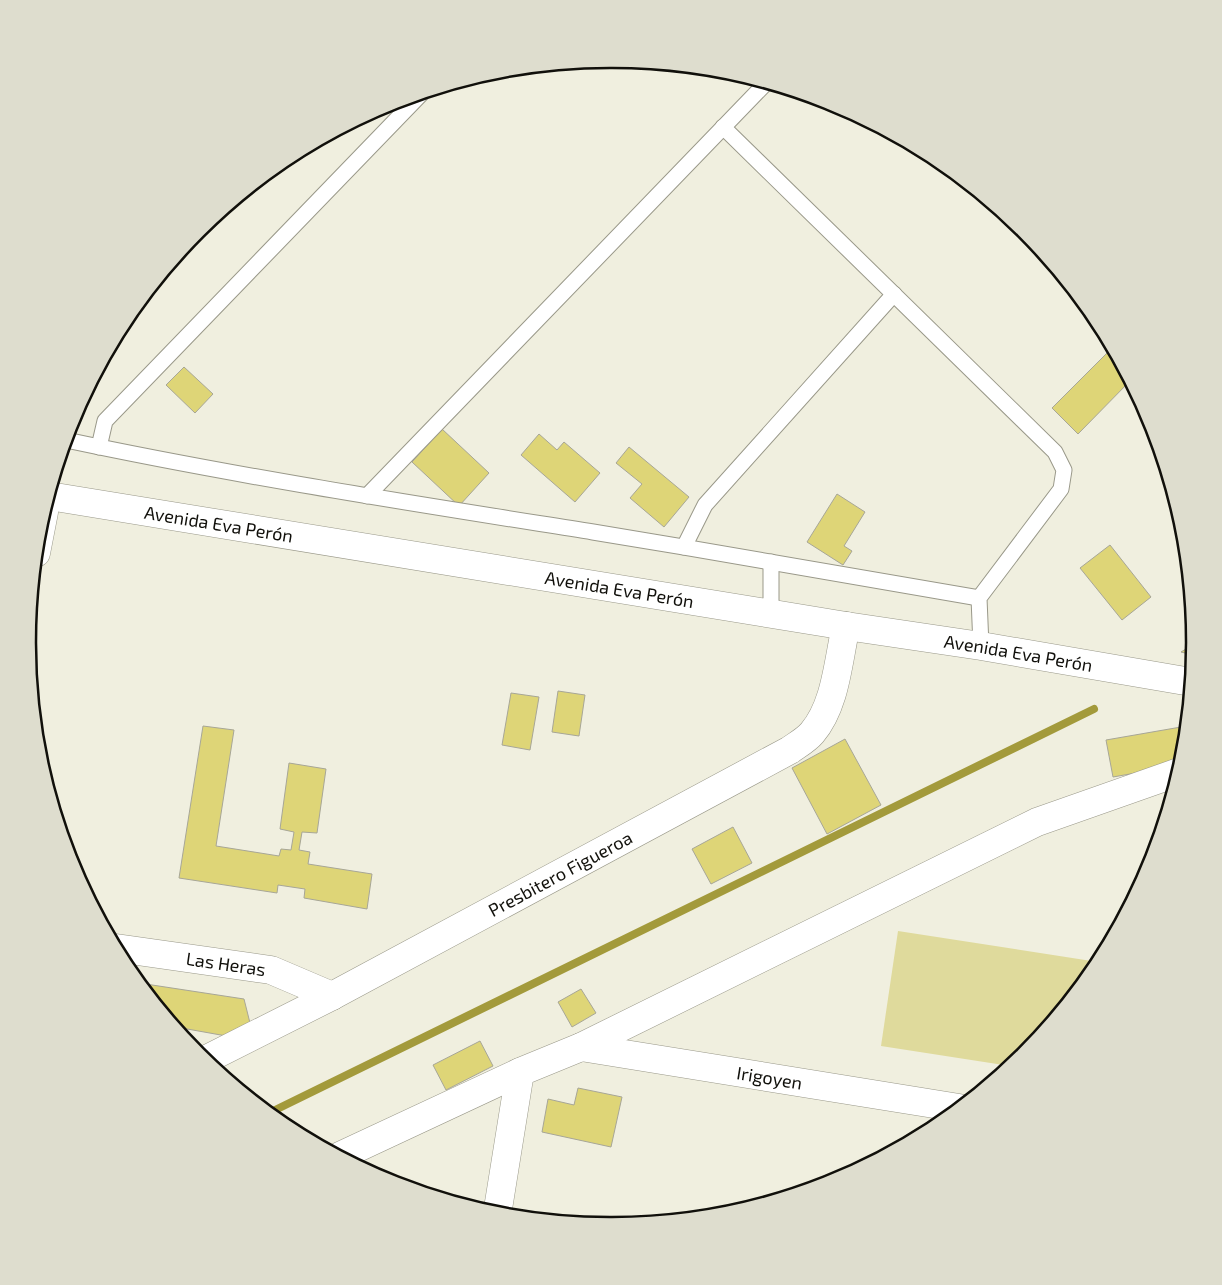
<svg xmlns="http://www.w3.org/2000/svg" width="1222" height="1285" font-family="'Exo 2',sans-serif">
<style>
.green{fill:#dfda9c}
.lines{fill:none;stroke-linecap:round;stroke-linejoin:round}
.stream{stroke:#a39a3b;stroke-width:8}
.building{fill:#ded577;stroke:#a7a697}
.service-casing{stroke:#999889;stroke-width:17}
.minor-casing{stroke:#999889;stroke-width:29}
.secondary-casing{stroke:#999889;stroke-width:29}
.service{stroke:#fff;stroke-width:15}
.minor{stroke:#fff;stroke-width:28}
.secondary{stroke:#fff;stroke-width:28}
.labels{text-anchor:middle;dominant-baseline:central;stroke-width:4;stroke-linejoin:round;paint-order:stroke}
.street-label{font-size:18px;fill:#11100b;stroke:#f0efdf}
.rim{fill:none;stroke:#11100b;stroke-width:2.5}
</style>
<rect width="100%" height="100%" fill="#f0efdf"/>
<polygon class="green" points="898,931 1098,962 1023,1055 1010,1066 881,1046"/>
<g class="lines">
<polyline class="stream" points="269,1113 1094,709"/>
</g>
<g class="building">
<polygon points="1112,348 1130,381 1078,434 1052,408"/>
<polygon points="184,367 213,394 195,413 166,385"/>
<polygon points="442,429 489,473 459,506 412,462"/>
<polygon points="539,434 557,450 564,442 600,473 575,502 521,455"/>
<polygon points="629,447 689,497 664,527 630,498 642,484 616,463"/>
<polygon points="837,494 865,512 844,546 852,551 843,565 807,542"/>
<polygon points="1110,545 1151,597 1122,620 1080,568"/>
<polygon points="1194,644 1193,655 1181,652"/>
<polygon points="558,691 585,695 579,736 552,732"/>
<polygon points="511,693 539,697 530,750 502,745"/>
<polygon points="203,726 234,730 216,846 279,856 281,849 291,850 294,832 280,829 289,763 326,769 317,833 302,832 299,850 310,852 308,864 372,874 367,909 304,898 305,889 278,885 277,893 179,878"/>
<polygon points="1181,727 1184,747 1181,765 1113,777 1106,740"/>
<polygon points="845,739 881,805 827,834 792,768"/>
<polygon points="733,827 752,863 711,884 692,849"/>
<polygon points="139,983 244,999 250,1023 232,1037 176,1027"/>
<polygon points="581,989 596,1013 572,1027 558,1002"/>
<polygon points="480,1041 493,1066 446,1090 433,1065"/>
<polygon points="578,1088 622,1097 611,1147 542,1132 548,1099 574,1105"/>
</g>
<g class="lines">
<defs>
<g id="service">
<polyline points="723,127 1055,452 1064,470 1061,489 979,598 981,646"/>
<path d="M66,440c174,37 351,64 527,92 129,21 258,44 386,66"/>
<polyline points="99,447 105,421 422,93"/>
<polyline points="367,496 766,83"/>
<polyline points="684,547 705,505 894,294"/>
<polyline points="771,613 771,562"/>
</g>
<g id="minor">
<polyline points="36,553 44,512"/>
<path id="s1" d="M116,948l155,22 61,26"/>
<path id="s2" d="M581,1047l378,61"/>
<path id="s3" d="M205,1060l127,-64 458,-246c7,-5 16,-10 22,-17 24,-28 26,-72 34,-107"/>
<polyline points="340,1156 520,1072 581,1047 1037,822 1179,772"/>
<polyline points="497,1215 520,1072"/>
</g>
<g id="secondary">
<path id="s4" d="M49,496l797,130 135,20 210,36"/>
</g>
</defs>
<use href="#service" class="service-casing"/>
<use href="#minor" class="minor-casing"/>
<use href="#secondary" class="secondary-casing"/>
<use href="#service" class="service"/>
<use href="#minor" class="minor"/>
<use href="#secondary" class="secondary"/>
</g>
<g class="labels">
<g class="street-label">
<text stroke="none"><textPath href="#s4" startOffset="172">Avenida Eva Perón</textPath></text>
<text stroke="none"><textPath href="#s4" startOffset="578">Avenida Eva Perón</textPath></text>
<text stroke="none"><textPath href="#s4" startOffset="982">Avenida Eva Perón</textPath></text>
<text stroke="none"><textPath href="#s3" startOffset="401">Presbitero Figueroa</textPath></text>
<text stroke="none"><textPath href="#s1" startOffset="111">Las Heras</textPath></text>
<text stroke="none"><textPath href="#s2" startOffset="191">Irigoyen</textPath></text>
</g>
</g>
<path d="M0 0H1222V1285H0ZM610 68H612A574 574 0 0 1 1186 642V643A574 574 0 0 1 612 1217H610A574 574 0 0 1 36 643V642A574 574 0 0 1 610 68Z" fill="#deddce" fill-rule="evenodd"/>
<path class="rim" d="M610 68H612A574 574 0 0 1 1186 642V643A574 574 0 0 1 612 1217H610A574 574 0 0 1 36 643V642A574 574 0 0 1 610 68Z"/>
</svg>
